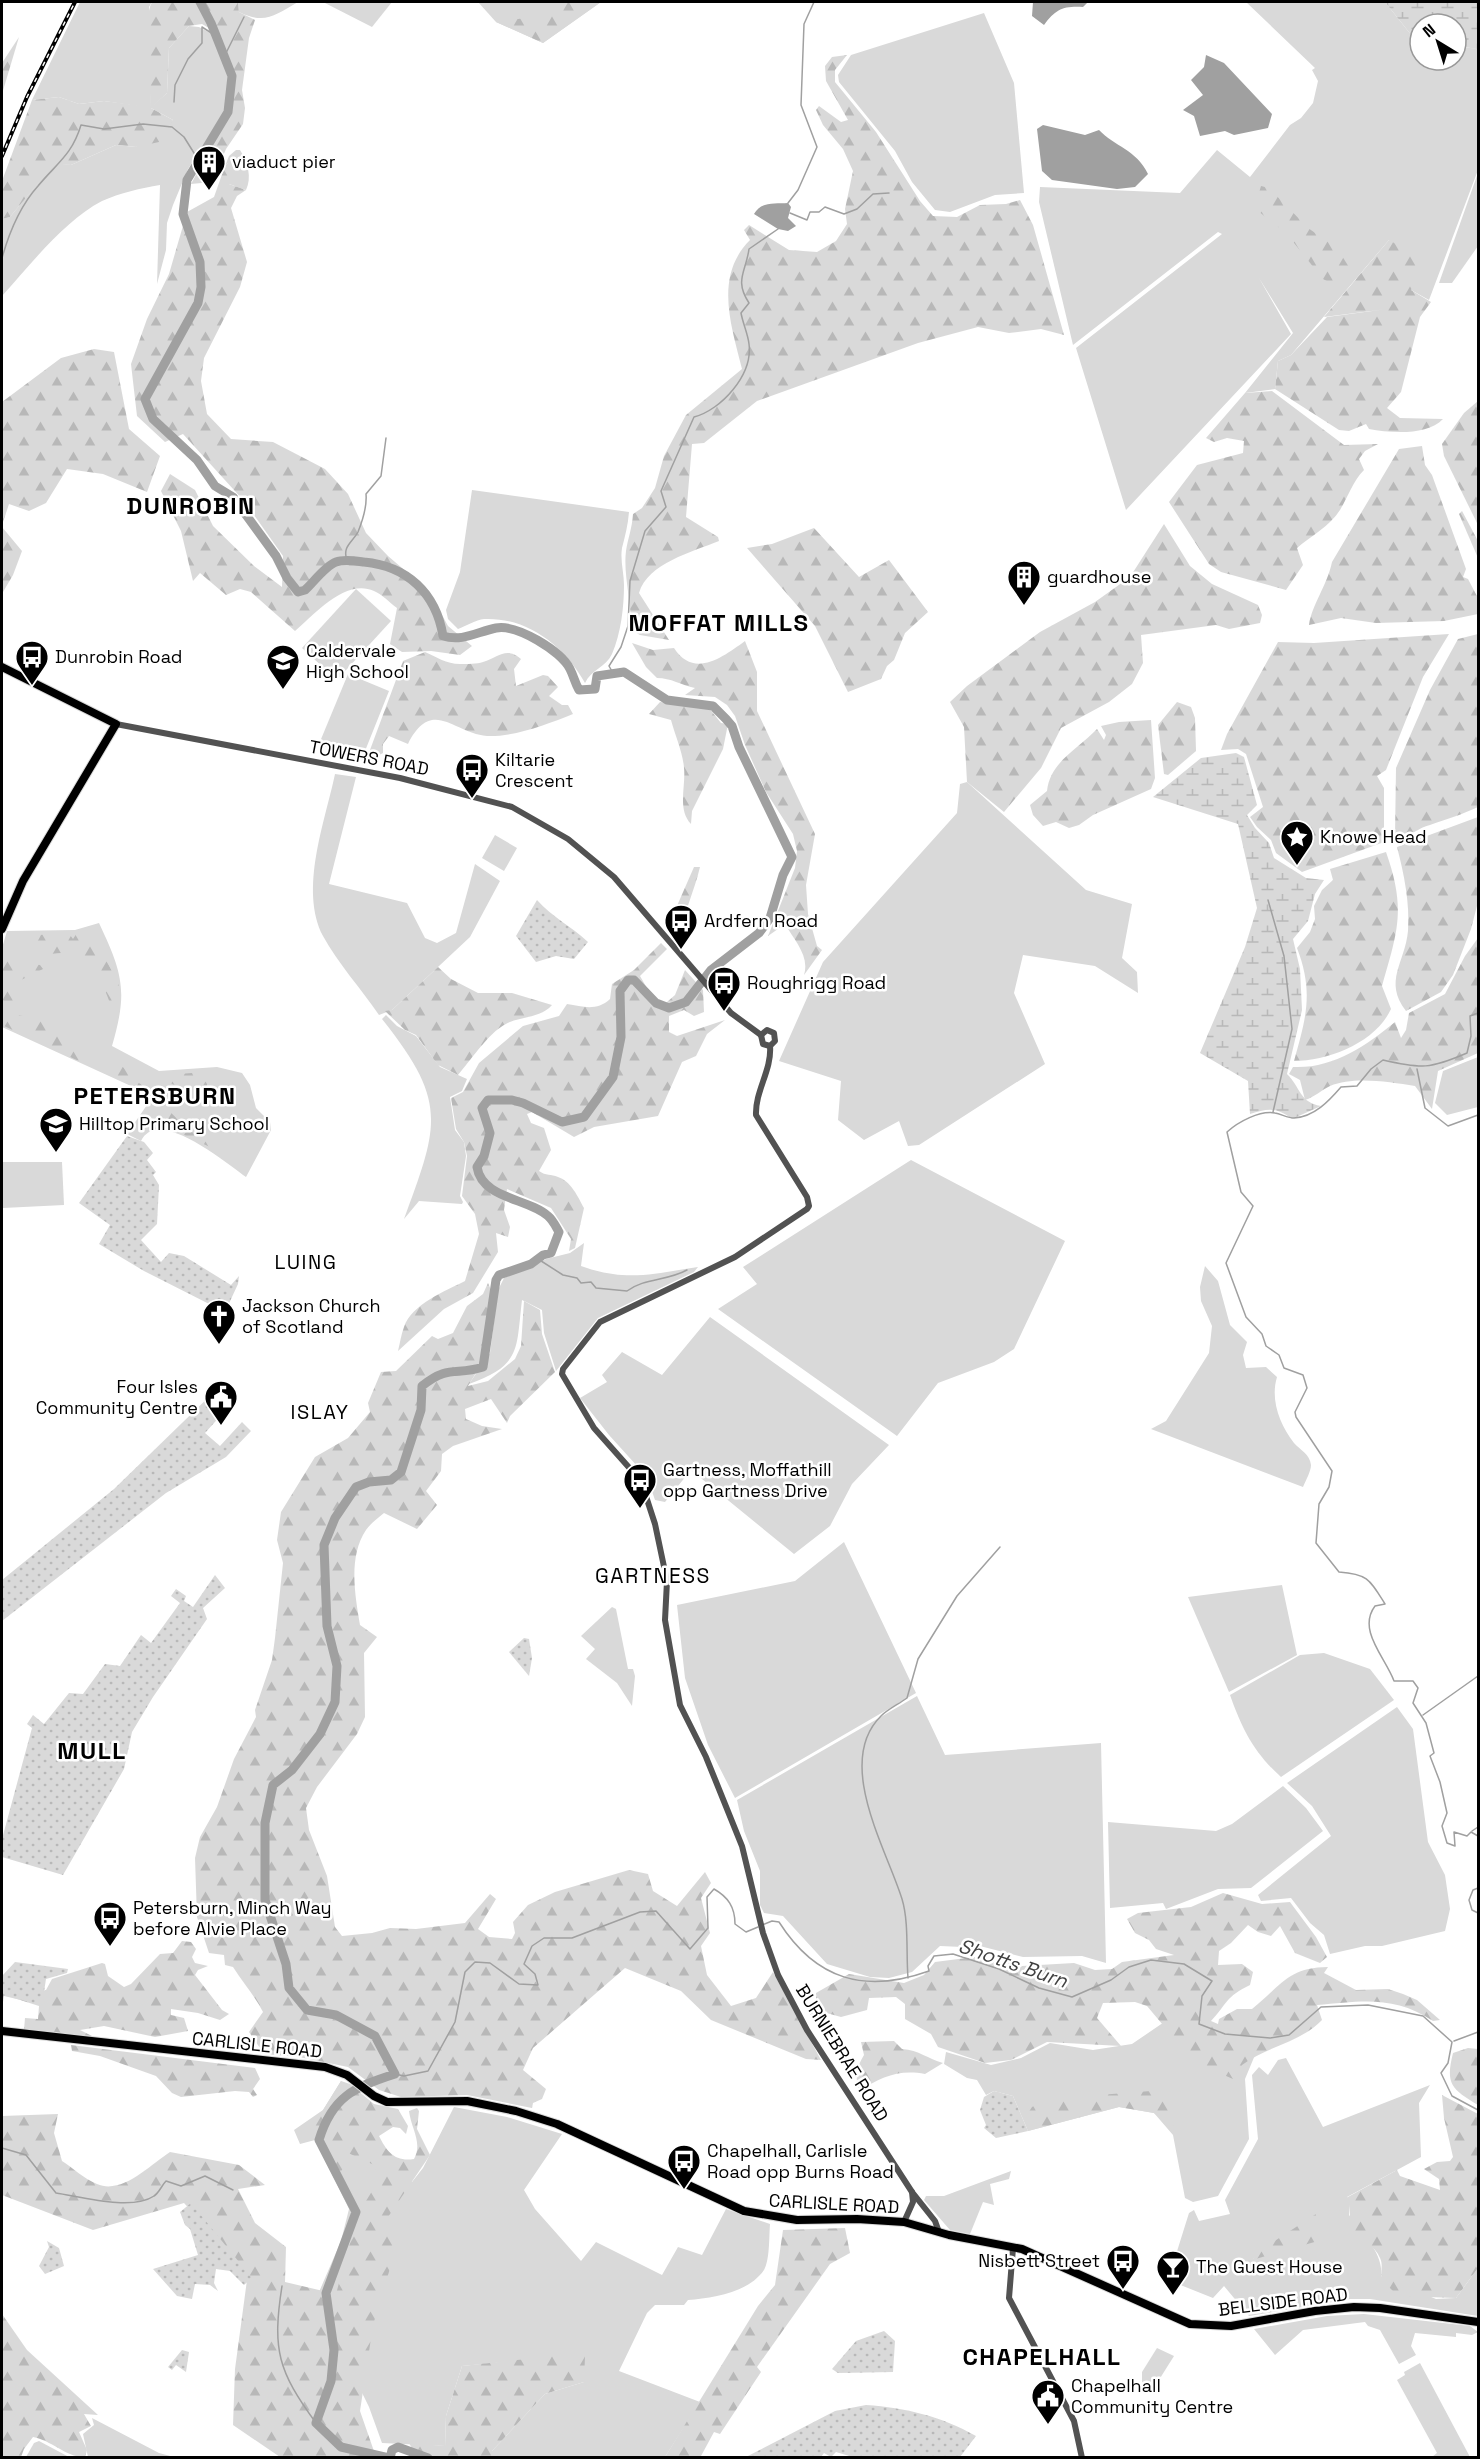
<svg xmlns="http://www.w3.org/2000/svg" width="1480" height="2459" font-family="'Space Grotesk',sans-serif">
<style>
.grass{fill:#d9d9d9;fill-rule:evenodd}
.forest{fill:url(#forest-firs)}
.wetland{fill:url(#wetland-marsh)}
.park{fill:url(#park-dots)}
.water{fill:#a0a0a0}
.lines{fill:none;stroke-linecap:round;stroke-linejoin:round}
.stream{stroke:#a0a0a0;stroke-width:1.5}
.river{stroke:#a0a0a0;stroke-width:9}
.major-casing{stroke:#dbdbdb;stroke-width:10}
.minor{stroke:#525252;stroke-width:6}
.major{stroke:#000;stroke-width:8}
.rail-casing{stroke:#000;stroke-width:4}
.rail{stroke:#fff;stroke-width:1.5;stroke-dasharray:4.5;stroke-linecap:butt}
.labels{text-anchor:middle;stroke-width:5;stroke-linejoin:round;paint-order:stroke}
.poi-label{font-size:18px;fill:#000;stroke:#fff;text-anchor:start}
.street-label{font-size:18px;fill:#000;stroke:#fff}
.neighbourhood-label{font-size:20px;letter-spacing:1.5px;fill:#000;stroke:#fff}
.water-label{font-size:20px;font-style:italic;fill:#414141;stroke:#fff}
.quarter-label{font-size:21px;letter-spacing:1.5px;fill:#000;stroke:#fff}
.district-label{font-size:24px;font-weight:bold;letter-spacing:1.5px;fill:#000;stroke:#fff}
</style>
<defs>
<pattern id="forest-firs" width="22" height="20" patternUnits="userSpaceOnUse" patternTransform="scale(1.5)"><rect width="22" height="20" fill="#d9d9d9"/><path d="M5 1l3.5 6h-7zM16 11l3.5 6h-7z" fill="#b8b8b8"/></pattern>
<pattern id="wetland-marsh" width="20" height="14" patternUnits="userSpaceOnUse" patternTransform="scale(1.5)"><rect width="20" height="14" fill="#d9d9d9"/><path d="M1 5h8M5 5V1M11 12h8M15 12V8" fill="none" stroke="#b8b8b8"/></pattern>
<pattern id="park-dots" width="8" height="8" patternUnits="userSpaceOnUse" patternTransform="scale(1.5)"><rect width="8" height="8" fill="#d9d9d9"/><path d="M2 2h.1M6 6h.1" fill="none" stroke="#b8b8b8" stroke-width="1.8" stroke-linecap="round"/></pattern>
</defs>
<rect width="100%" height="100%" fill="#fff"/>
<g class="grass">
<path d="M80,2H152L149,7L151,107L167,93L169,48L189,26L199,27L212,34L228,76L225,111L188,169L173,205L167,223L166,250L157,284L160,185C141,188 120,193 102,201C65,220 30,265 2,296V219L10,217L54,163L71,165L116,145L136,147L173,120L151,108L104,101L79,104L59,97L32,100Z"/>
<path d="M238,2H298C275,15 265,25 239,12Z"/>
<polygon points="323,2 392,2 372,27"/>
<polygon points="478,2 601,2 543,43 496,22"/>
<polygon points="1246,2 1385,2 1416,41 1420,42 1420,60 1456,60 1456,46 1478,49 1478,170 1429,300 1411,290 1389,240 1291,355 1278,361 1275,389 1245,393 1293,333 1259,278 1291,334 1126,510 1076,348 1222,234 1218,232 1073,345 1039,202 1040,187 1180,193 1217,150 1250,177 1290,125 1301,118 1313,103 1318,81 1312,70 1315,68"/>
<polygon points="984,13 1014,83 1024,193 995,195 950,212 935,210 912,182 895,151 839,82 838,75 851,55"/>
<path d="M236,150H240C248,162 252,178 246,190L229,184L228,163L225,166L229,156Z"/>
<polygon points="1478,173 1478,246 1452,283 1439,283"/>
<path d="M472,490L629,512C628,525 625,536 622,548C620,560 624,573 624,585C624,607 621,633 612,654C606,667 591,670 585,683C565,647 528,617 484,619C476,620 466,626 458,629L448,619L446,610L460,572Z"/>
<polygon points="356,589 391,621 337,680 302,648"/>
<polygon points="348,674 389,691 361,761 319,744"/>
<path d="M335,774L356,777L329,884L407,903L425,938L437,943L456,933L475,864L500,881L470,937L392,1010L379,1015C362,990 337,962 323,936C299,889 325,822 335,774Z"/>
<polygon points="967,782 1086,890 1132,904 1122,958 1137,972 1138,993 1095,966 1023,955 1014,993 1045,1064 919,1145 908,1146 899,1121 864,1140 838,1120 841,1081 779,1061 823,962 957,813 960,784"/>
<polygon points="495,835 517,848 504,871 482,858"/>
<path d="M99,923C123,974 128,991 112,1046L159,1071L217,1067L242,1073L250,1085L256,1108L270,1122L271,1130L246,1177C226,1163 158,1106 141,1141L127,1134L149,1102L144,1092L2,1027V948L7,931L75,930Z"/>
<path d="M386,1015L397,1026L416,1036L440,1067L467,1079L462,1091L450,1097L455,1130L464,1142L466,1156L460,1196L463,1202L462,1204L419,1201L404,1219C439,1124 448,1102 382,1019Z"/>
<polygon points="1478,1057 1478,1107 1447,1115 1435,1103 1443,1071"/>
<polygon points="911,1160 1065,1241 1014,1349 994,1362 938,1383 897,1436 718,1309 757,1284 743,1267"/>
<polygon points="2,1162 62,1162 64,1205 3,1208"/>
<path d="M584,1243L581,1266C625,1282 653,1274 698,1267L694,1272L598,1318L556,1371L544,1333L542,1310L522,1300C516,1349 522,1365 469,1384L490,1353L498,1290L504,1278L546,1259L570,1253Z"/>
<path d="M1205,1266L1218,1281L1230,1325L1247,1342L1243,1355L1246,1368L1266,1367L1277,1377C1270,1400 1280,1425 1294,1443C1300,1450 1310,1454 1311,1465C1311,1471 1306,1480 1303,1487L1151,1429L1166,1421L1209,1353L1212,1326L1201,1301L1200,1287Z"/>
<polygon points="710,1317 889,1445 852,1484 830,1526 794,1554 691,1470 665,1502 655,1500 647,1477 609,1435 580,1398 607,1382 602,1375 622,1352 662,1375"/>
<polygon points="844,1542 916,1693 735,1798 708,1745 685,1678 677,1605 795,1581"/>
<polygon points="1282,1585 1297,1655 1229,1692 1188,1597"/>
<polygon points="612,1607 616,1609 628,1669 633,1669 635,1676 632,1706 617,1683 586,1659 595,1649 581,1636"/>
<path d="M1324,1653L1370,1669L1394,1700L1281,1777C1254,1753 1242,1729 1230,1695L1300,1655Z"/>
<polygon points="917,1696 945,1755 1101,1743 1106,1963 1082,1956 1023,1957 972,1944 963,1947 940,1946 912,1972 889,1978 870,1977 827,1964 783,1916 764,1913 760,1905 760,1871 744,1831 737,1800"/>
<polygon points="1397,1707 1413,1729 1428,1842 1445,1875 1450,1909 1445,1931 1382,1946 1365,1946 1330,1954 1324,1935 1310,1923 1291,1898 1261,1901 1258,1895 1331,1836 1312,1806 1287,1783"/>
<polygon points="1283,1786 1306,1808 1323,1831 1251,1888 1218,1889 1166,1909 1163,1903 1110,1908 1108,1822 1216,1831 1232,1824"/>
<polygon points="1176,2014 1215,2037 1289,2040 1255,2055 1245,2079 1249,2139 1218,2196 1193,2202 1185,2198 1173,2135 1154,2113 1119,2107 1028,2131 1013,2096 994,2091 986,2095 977,2080 967,2078 944,2064 946,2052 991,2065 1021,2058 1050,2043 1093,2050 1132,2044"/>
<path d="M1286,2058L1323,2127L1430,2085L1419,2103L1421,2157L1347,2197L1350,2202L1349,2215C1362,2234 1384,2253 1381,2276L1436,2299L1456,2298L1478,2268V2316L1370,2299H1350L1249,2316L1224,2286L1213,2298L1168,2280L1189,2213L1194,2210L1199,2221L1230,2214L1225,2200L1258,2139L1252,2075L1259,2067L1268,2075L1278,2060ZM1316,2215L1273,2253L1253,2259Z"/>
<path d="M341,2081L369,2127L412,2182L423,2168L454,2107L507,2117L562,2134L524,2190L535,2209L581,2261L596,2242L662,2275L678,2247L702,2255L726,2209L770,2224C769,2236 770,2260 764,2270C748,2293 713,2298 688,2300L684,2305H655L647,2313L619,2371L700,2402L665,2457H492V2451L545,2394L584,2382L505,2362L462,2366L446,2416L445,2446L382,2443L369,2407L316,2299L341,2241L349,2209L315,2140L300,2144L294,2130L323,2110Z"/>
<polygon points="1011,2171 1009,2179 990,2184 994,2205 983,2202 970,2234 950,2230 924,2200 926,2196 944,2196"/>
<polygon points="1364,2314 1470,2326 1478,2332 1472,2335 1456,2333 1456,2337 1415,2333 1411,2346 1416,2355 1399,2364 1380,2330 1368,2326 1365,2322 1303,2330 1275,2355 1254,2329 1327,2316"/>
<polygon points="1157,2348 1174,2356 1157,2383 1142,2384 1142,2372"/>
<polygon points="1420,2363 1470,2457 1432,2457 1437,2453 1397,2380 1405,2375 1404,2372"/>
<polygon points="92,2418 159,2453 174,2457 88,2457 83,2434 94,2425"/>
<polygon points="39,2441 69,2457 26,2457 34,2443"/>
</g>
<g class="forest">
<path d="M152,2H238L239,12L255,20L249,38L242,90L245,108L243,124L226,149L212,182L191,184L230,112L233,76L219,34L202,24L189,26L169,48L167,93L151,108L173,120L159,142L136,147L116,145L71,165L54,164L10,217L2,219V181L32,100L59,97L79,104L104,101L151,107C150,85 142,19 152,2Z"/>
<path d="M553,2H601L543,43L496,22L500,19C518,20 542,19 553,2Z"/>
<polygon points="19,37 2,94 2,63"/>
<path d="M847,55L835,70V82L876,132L920,201L933,216L957,217L980,205L1006,204L1020,200L1033,225L1064,335L1041,329L1009,333L978,327L918,343L757,401L704,443L692,444L686,517L718,537L719,541C692,552 648,563 639,593L669,640L640,635L631,630C632,603 623,575 626,551C628,538 632,529 633,514L642,508L655,488L664,456L686,415L742,369C731,325 714,276 750,240L744,230L749,225L789,250L817,252L836,241L847,224L845,209L853,171L843,149L823,125L816,110L819,106L841,122L848,120L826,81L825,66L832,57Z"/>
<path d="M229,162V184L246,190L237,196L231,208L247,262L240,287L204,358L201,381L207,414L231,439L273,442L325,469L348,494L366,533L388,556L429,591L448,626L472,646L460,655L431,651L402,652L390,644L397,608C390,603 382,594 374,591C345,578 314,615 295,631L251,592L240,589L226,595L200,573L193,581L181,531L161,491L170,474L195,490L213,526L254,566L282,587L283,556L244,501L183,434L165,442L137,416L131,364L147,319L169,274L187,212L214,197L225,166Z"/>
<polygon points="1261,186 1269,188 1308,228 1337,248 1352,272 1340,288 1323,279 1286,233 1258,211 1251,201 1258,196"/>
<path d="M1389,240L1425,261L1411,290L1431,302L1420,317L1401,392L1387,408L1400,418L1443,419C1427,436 1391,433 1369,429L1366,424L1349,431L1339,430L1275,389L1278,361L1291,355L1327,317L1387,309L1324,317Z"/>
<polygon points="94,349 114,352 129,429 160,456 147,492 103,474 67,469 46,503 29,511 9,504 2,525 2,402 61,358"/>
<path d="M1272,391L1344,445L1378,444L1365,451L1359,459L1364,470C1353,481 1348,497 1340,510C1330,526 1311,536 1297,548L1303,565L1286,590L1221,572L1209,564L1169,502L1197,465L1243,453L1244,441L1227,438L1214,442L1206,438L1245,393Z"/>
<polygon points="1478,401 1478,525 1444,456 1442,444 1464,413"/>
<path d="M1422,446L1425,465L1432,475L1466,569L1463,577L1468,579L1478,598V614L1444,621L1376,623L1341,618L1309,625C1312,604 1327,586 1332,562L1399,449Z"/>
<polygon points="1462,511 1478,541 1478,558 1459,514"/>
<polygon points="1164,524 1190,566 1212,584 1258,605 1262,615 1260,623 1229,629 1216,625 1141,635 1143,663 1132,684 1109,702 1061,728 1041,768 1004,812 967,782 964,727 950,702 967,686 1040,632 1095,602 1130,577"/>
<polygon points="2,527 22,551 13,575 3,592 2,611"/>
<polygon points="814,528 859,577 889,560 928,612 905,633 894,660 887,666 881,679 848,692 815,626 747,548 772,544"/>
<polygon points="1449,634 1423,677 1386,770 1377,776 1384,788 1384,842 1302,872 1276,853 1271,840 1257,827 1250,817 1263,807 1246,754 1238,749 1221,750 1227,734 1278,642 1314,643"/>
<path d="M1478,634V807C1461,815 1447,819 1430,825C1415,829 1413,837 1395,836L1396,768L1430,690L1458,639Z"/>
<path d="M745,641L757,672V711L815,834L806,885L808,914L817,946L822,950L804,975C810,956 794,940 785,924L768,936L795,868L797,851L793,834L766,792L745,745L735,716L727,705L715,697L685,695L695,688C681,685 671,678 657,678L646,667L632,643L653,650L674,648C694,679 723,657 745,641Z"/>
<path d="M425,652C437,657 446,664 460,664C467,664 477,664 483,662C499,657 506,646 521,659L514,669L516,686L543,675L548,676L558,687L549,696L562,705H568L573,714C548,724 515,737 487,736C454,734 432,696 408,744L389,736L383,744V753L372,759L367,758L403,661Z"/>
<path d="M660,702L709,708L721,723L728,724L723,749L692,811L691,824C677,809 686,787 684,768C683,753 675,735 671,720L649,714Z"/>
<polygon points="1177,702 1191,707 1195,718 1196,751 1168,775 1164,774 1158,725"/>
<path d="M1151,720L1155,778L1151,789L1093,815L1079,825L1069,828L1056,822L1043,826L1033,815L1030,805L1047,791C1050,762 1078,749 1097,729L1104,740L1106,735L1101,726L1119,722Z"/>
<path d="M1478,817V902L1471,929L1453,975L1441,992L1406,1011C1383,981 1405,963 1408,931C1410,903 1404,874 1397,847Z"/>
<path d="M1386,852C1406,909 1398,930 1382,986L1391,1009C1376,1042 1329,1061 1294,1061C1306,1018 1314,992 1297,948L1310,932L1315,919L1314,906L1322,890L1333,880L1330,869Z"/>
<path d="M694,867H700C694,892 684,912 679,938L672,929L673,915Z"/>
<path d="M92,929L95,938L102,944L107,961L121,990L114,1002L118,1011L116,1019C103,984 91,941 43,956L34,948L41,935L50,932L60,935L67,931L73,939L77,933Z"/>
<path d="M1478,938V1053L1438,1071L1432,1109L1415,1086C1389,1082 1354,1076 1330,1086C1321,1090 1315,1097 1305,1100L1300,1080L1289,1074L1293,1067C1332,1069 1366,1046 1395,1022L1401,1038L1406,1030L1409,1013L1445,994L1465,956Z"/>
<path d="M661,943L667,949L640,976L659,1009L675,995L685,970L703,990L704,1012L694,1016L684,1010L669,1016V1032L677,1036L725,1020L707,1034L696,1056L682,1062L658,1116L594,1127L574,1137L532,1112L527,1114L531,1123L544,1128L551,1150L539,1171C546,1176 551,1174 558,1177C571,1181 578,1197 584,1208L575,1248L569,1251L571,1239L551,1208L507,1189L504,1210L510,1227L508,1237L496,1233L498,1252L473,1293L444,1309L398,1351C400,1343 401,1335 404,1327C412,1304 445,1291 465,1281L479,1234L475,1214L462,1196L467,1156L464,1142L456,1129L451,1098L463,1092L479,1063L523,1026L559,1016L567,1004C584,1007 597,1011 610,999L612,984L634,970Z"/>
<polygon points="4,954 22,962 40,965 43,969 19,981 13,992 18,998 18,1005 7,1004 2,999 2,957"/>
<path d="M438,967L451,979L478,993H512L552,1005C539,1020 517,1015 501,1027C486,1037 470,1061 458,1075L438,1065L416,1035L405,1030L385,1011L392,1010Z"/>
<polygon points="6,1013 40,1019 69,1034 103,1064 123,1067 135,1081 152,1090 163,1102 161,1109 152,1103 145,1092 2,1025 2,1014"/>
<polygon points="192,1073 196,1082 202,1082 208,1074 214,1077 208,1082 204,1094 172,1084 165,1078 178,1074"/>
<path d="M169,1111C175,1116 181,1124 188,1127C199,1133 208,1135 213,1148C191,1140 163,1118 143,1135C144,1123 158,1116 169,1111Z"/>
<path d="M488,1283L497,1304L487,1355L468,1386L488,1381L515,1359L521,1346L524,1301L540,1310L542,1334L555,1372L510,1416L507,1423L491,1399L465,1409L466,1419L482,1426L502,1429L453,1446L442,1454L441,1471L426,1491L437,1505L417,1529L384,1513C378,1518 370,1524 366,1530C348,1557 355,1595 360,1625L377,1637L364,1653L365,1717L357,1734L317,1787L306,1808L309,1830L327,1876L335,1927L342,1936L372,1933L390,1928L416,1929L465,1923L490,1894L496,1899L478,1929L489,1937L512,1939L515,1933L513,1922L528,1905L555,1892L629,1870L648,1874L653,1891L677,1906L705,1872L711,1883L701,1898L710,1933L701,1946L707,1975L731,2006L756,1998L773,1972L821,2060L806,2059L711,2020L681,1991L625,1968L533,2048L523,2070L546,2089L542,2099L533,2103L532,2108L467,2095L401,2097L379,2090L348,2067L299,2057L264,2054L249,2032L263,2012C255,1996 243,1983 233,1967L225,1965L224,1955L209,1953L197,1917L195,1858L200,1837L217,1807L234,1759L256,1717L255,1710L272,1660L275,1638L283,1563L277,1540L281,1512L315,1457L348,1438L370,1412L368,1403L381,1372L396,1371L432,1336L438,1339L453,1333L467,1306L483,1294Z"/>
<path d="M1223,1893L1262,1904L1290,1902L1316,1937L1327,1957L1320,1963L1295,1953L1280,1926L1271,1936L1258,1932L1248,1925L1231,1943L1219,1951L1218,1965L1242,1964L1253,1972L1250,1985C1225,1997 1228,2003 1211,2021L1218,2024L1219,2019L1237,2009H1252C1280,1987 1288,1967 1328,1967L1324,1973L1356,1990L1388,1989L1403,1994L1417,2000L1440,2020L1433,2021C1394,1995 1362,2001 1317,2005L1322,2020C1300,2043 1267,2046 1242,2065V2076L1233,2079L1194,2062L1147,2006L1135,2002L1103,2003L1097,2018L1121,2046L1047,2042L1011,2060L985,2063L938,2047L931,2034L905,2019V2004L896,1997L869,1998L867,2010L841,2017L823,2012L817,2021L810,2015L816,2000V1993L849,1974L904,1983L924,1975L935,1962L974,1957L1004,1960L1022,1966L1074,1963L1095,1970L1112,1969L1122,1962L1174,1955L1156,1949L1149,1940L1135,1933L1127,1919L1138,1913L1191,1907Z"/>
<polygon points="182,1941 191,1942 196,1949 192,1957 195,1963 208,1966 198,1970 195,1975 222,2010 229,2014 220,2020 198,2013 171,2009 171,2015 184,2018 188,2031 155,2037 104,2026 80,2030 96,2038 24,2030 25,2018 38,2019 39,2006 14,1998 2,1982 41,1992 46,1990 52,1979 102,1963 105,1964 108,1976 124,1987 131,1984 160,1954 173,1953"/>
<path d="M894,2041L902,2049C919,2050 928,2059 943,2063L925,2074C899,2069 881,2077 859,2091C855,2076 856,2068 864,2055L861,2042Z"/>
<polygon points="71,2045 255,2068 260,2079 253,2089 257,2095 253,2097 249,2092 235,2091 181,2097 172,2093 156,2076 100,2056 72,2051"/>
<path d="M1468,2048L1478,2049V2105C1452,2089 1445,2085 1453,2053Z"/>
<path d="M341,2081L350,2084L374,2104L398,2109L408,2126L406,2134L400,2128L393,2127L379,2136C387,2152 395,2162 414,2159C423,2143 411,2128 409,2111L417,2108L419,2111L417,2129L430,2155L388,2217L394,2255L373,2325L360,2411L376,2457H280L233,2425L235,2369L247,2280L212,2233L184,2203L93,2230L2,2195V2116L58,2114L54,2133L62,2161C73,2168 84,2179 97,2184C122,2195 150,2165 170,2152L239,2165L265,2185L238,2189L255,2223L286,2247L285,2282L336,2294L358,2214L374,2188L377,2172L374,2165L344,2151L341,2160L344,2166L339,2176L324,2138L310,2131Z"/>
<polygon points="1164,2090 1169,2094 1174,2128 1154,2113 1119,2107 1028,2131 1025,2118 1032,2107 1047,2099"/>
<path d="M1442,2095L1478,2114V2268L1456,2298L1398,2296L1383,2281C1379,2273 1384,2266 1380,2258C1375,2245 1361,2241 1353,2230C1347,2220 1353,2207 1346,2198L1397,2170L1400,2176L1440,2190L1439,2179L1424,2169L1437,2162L1450,2161L1453,2157L1444,2118Z"/>
<polygon points="1316,2214 1318,2241 1252,2260 1261,2250"/>
<polygon points="845,2228 850,2253 830,2264 757,2367 761,2372 720,2434 714,2432 701,2456 703,2457 665,2457 758,2306 775,2285 783,2230"/>
<path d="M2,2314L27,2350L98,2415L84,2414L91,2426L79,2432L87,2450L85,2457C67,2458 51,2440 33,2437L24,2449L21,2457H2Z"/>
<polygon points="572,2354 585,2356 584,2382 545,2394 492,2451 492,2457 417,2457 409,2443 445,2446 446,2416 462,2366"/>
</g>
<g class="wetland">
<polygon points="1385,2 1478,2 1478,49 1456,46 1456,24 1420,24 1420,42 1416,41"/>
<path d="M1236,753L1244,757L1257,805L1247,815L1255,828L1269,843L1274,858L1306,878L1324,880L1315,894L1308,921L1293,939L1300,969L1302,1010L1287,1074C1301,1088 1299,1102 1321,1106L1292,1119C1277,1107 1268,1108 1250,1114L1248,1081L1200,1053L1245,947L1257,908L1238,824L1153,797L1201,758Z"/>
</g>
<g class="park">
<path d="M537,900C552,917 571,926 588,942L574,959L556,956L536,962L516,936Z"/>
<polygon points="127,1136 144,1142 153,1153 147,1160 156,1172 153,1175 159,1185 157,1224 141,1240 161,1262 169,1253 184,1256 231,1285 239,1276 238,1284 225,1312 144,1271 99,1244 110,1225 79,1203"/>
<polygon points="217,1389 232,1403 205,1433 220,1446 242,1422 251,1431 226,1457 166,1493 2,1621 2,1580 114,1489"/>
<polygon points="215,1575 225,1588 203,1608 207,1619 153,1697 132,1732 124,1769 63,1875 2,1857 2,1839 32,1728 27,1724 33,1715 44,1724 69,1693 83,1694 105,1664 120,1666 141,1635 151,1643 180,1603 171,1596 176,1589 186,1596 184,1601 193,1607"/>
<polygon points="524,1638 529,1639 532,1658 529,1676 509,1652"/>
<polygon points="15,1962 68,1969 67,1973 46,1979 42,2005 4,1996 2,2008 2,1976"/>
<polygon points="994,2091 1013,2096 1028,2131 996,2138 984,2128 986,2125 980,2110 984,2097"/>
<polygon points="191,2203 252,2278 244,2285 230,2271 216,2269 214,2283 218,2291 210,2285 195,2284 192,2299 177,2296 153,2269 198,2255 190,2229 185,2225 180,2212"/>
<polygon points="47,2241 59,2248 64,2266 45,2274 39,2266 49,2247"/>
<polygon points="884,2331 895,2341 893,2372 838,2373 832,2369 856,2341"/>
<polygon points="182,2350 189,2352 186,2372 176,2365 172,2370 168,2367"/>
<path d="M866,2405C906,2408 941,2416 976,2436L960,2457L856,2458L836,2452L831,2457L824,2453L821,2457H746L835,2411Z"/>
</g>
<g class="water">
<path d="M1033,2H1088L1083,7C1063,6 1056,9 1044,25L1032,16Z"/>
<polygon points="1206,55 1224,63 1272,114 1268,128 1234,135 1225,131 1200,136 1194,116 1183,110 1203,95 1191,80 1204,67"/>
<path d="M1043,125L1085,135L1099,130C1114,146 1137,150 1148,174L1135,187L1117,189L1052,180L1042,171L1037,129Z"/>
<path d="M788,203L791,207L788,218L796,226L788,231L778,229L754,214C761,201 775,204 788,203Z"/>
</g>
<g class="lines">
<g class="stream">
<polyline points="224,57 244,17"/>
<polyline points="174,102 175,85 188,59 202,43 202,27 216,36"/>
<polyline points="788,203 798,190 817,147 801,105 804,24 814,2"/>
<polyline points="790,213 807,220 810,212 819,212 825,207 844,214 857,209 873,194 889,193"/>
<path d="M2,258C9,233 20,206 38,186C57,163 72,155 81,125L104,129L143,124L172,127L184,137L199,161"/>
<path d="M347,561C342,546 352,543 358,532C362,522 367,505 366,494L381,476L386,438"/>
<path d="M613,673L609,666L621,647L628,626L630,581L645,531L666,507L661,491L694,417C721,410 753,375 749,344C748,334 743,324 741,313L749,303C734,280 746,272 749,249L778,229"/>
<polyline points="1268,900 1284,956 1292,1029 1273,1112"/>
<path d="M1478,1013L1470,1016L1471,1036L1467,1053C1430,1069 1422,1069 1383,1060L1371,1069L1357,1086L1341,1087C1329,1101 1314,1117 1294,1118C1288,1118 1281,1114 1275,1113C1260,1110 1238,1122 1227,1132L1241,1192L1253,1206L1226,1263L1246,1317L1262,1334L1266,1346L1279,1355L1284,1368L1303,1375L1307,1388L1295,1412L1296,1417L1332,1471L1329,1487L1319,1504L1316,1543L1339,1572C1368,1574 1370,1580 1385,1604L1375,1606C1357,1630 1385,1657 1394,1681H1413L1418,1688L1413,1703L1426,1723L1434,1753L1430,1756L1440,1782L1447,1813L1442,1826L1447,1843L1455,1846L1454,1832L1467,1836L1471,1832L1478,1836"/>
<polyline points="1417,1069 1425,1108 1448,1126 1478,1115"/>
<path d="M538,1259L563,1275L577,1278L581,1283L591,1282L596,1288L627,1291C644,1278 667,1281 687,1270"/>
<polyline points="1423,1715 1478,1676"/>
<polyline points="1472,1831 1478,1827"/>
<polyline points="1478,1888 1473,1890 1469,1900 1472,1910 1478,1913"/>
<path d="M762,1925L772,1921L779,1922C816,1980 865,1994 929,1971L928,1966L934,1956L953,1954L999,1969L1039,1988L1072,1997L1111,1980L1129,1967L1151,1960L1184,1964L1212,1981L1202,1996L1199,2024L1225,2034L1270,2038L1289,2035L1321,2007L1368,2005L1423,2016L1452,2042L1448,2063L1441,2073L1452,2096L1478,2110"/>
<path d="M908,1978C906,1953 909,1922 902,1899C887,1850 834,1762 881,1716C888,1709 899,1704 907,1698L918,1659L957,1596L1000,1547"/>
<polyline points="1454,2041 1478,2032"/>
<path d="M395,2074L404,2076L428,2071L455,2022L465,1972L475,1962L490,1963L519,1984L538,1985L535,1974L524,1964L532,1946L544,1938H572L640,1912L656,1911L690,1949L708,1928L707,1897L714,1889C728,1897 735,1907 735,1924L746,1932L758,1927"/>
<path d="M2,2148L26,2155L56,2193C82,2197 132,2211 154,2196C159,2193 162,2185 166,2181L181,2186L205,2176L233,2190"/>
<path d="M282,2286C272,2350 278,2371 316,2423"/>
</g>
<g class="river">
<path d="M200,2L211,23L232,76L228,112L187,180L183,214L200,262L201,287L198,303L145,399L153,419L197,460L215,486L233,497L276,556L287,578L298,592L305,590C313,583 325,566 336,562C344,559 356,561 364,562C407,566 436,593 443,636C462,642 477,632 496,628C517,624 561,651 570,669C574,677 575,683 579,690L595,689L597,676L624,672L667,700L713,706L726,719L732,726L739,747L792,857L783,875L770,918L759,933L711,970L686,1002L669,1008L656,1003L634,980H628L620,991L621,1037L613,1077L584,1117L562,1122L523,1103L512,1100H488L482,1108L490,1133L484,1156L477,1167C482,1199 528,1198 548,1216C553,1220 556,1227 559,1232L551,1253L543,1255L531,1264L499,1275L496,1280L483,1367C456,1376 449,1364 422,1386L421,1410L401,1472L391,1480L369,1482L356,1487L335,1518L324,1545L327,1626L337,1666L335,1702L320,1734L292,1770L273,1785L265,1823V1900L286,1964L289,1988L307,2010L336,2015L375,2036L395,2074C354,2087 332,2097 319,2140L356,2212L326,2293L334,2350L331,2381L316,2423L341,2447L389,2458"/>
<polyline points="390,2458 392,2450 398,2447 428,2458"/>
</g>
<defs>
<g id="major">
<polyline points="2,667 116,724 23,881 2,929"/>
<polyline points="2,2031 325,2067 347,2075 374,2096 387,2102 467,2101 516,2111 557,2124 744,2211 797,2220 857,2219 904,2222 949,2235 1022,2249 1190,2324 1231,2326 1315,2311 1354,2307 1380,2308 1478,2322"/>
</g>
</defs>
<use href="#major" class="major-casing"/>
<g class="minor">
<polyline points="116,724 400,778 512,807 568,839 614,877 731,1013 761,1035"/>
<polyline points="761,1035 767,1030 774,1033 775,1041 770,1046"/>
<polyline points="761,1035 763,1044 770,1046"/>
<path d="M770,1046C772,1070 755,1091 756,1115L807,1197L809,1206L807,1209L735,1257L600,1322L563,1369L562,1374L594,1428L641,1481L655,1524L667,1581L665,1620L680,1705L706,1757L742,1846L763,1933L778,1975L807,2030L912,2192L935,2221L939,2232"/>
<polyline points="904,2222 913,2202 912,2192"/>
<polyline points="1013,2248 1009,2298 1074,2421 1082,2458"/>
</g>
<use href="#major" class="major"/>
<defs>
<polyline id="rail" points="2,156 27,97 75,2"/>
</defs>
<use href="#rail" class="rail-casing"/>
<use href="#rail" class="rail"/>
</g>
<defs>
<symbol id="building-pin" viewBox="-11 -11 22 30"><path d="M0 17L-7.5 6A9.5 9.5 0 1 1 7.5 6Z" fill="#000" stroke="#fff"/><path d="M-4-6H4V6H1V3H-1V6H-4ZM-2.5-4.3h1.7v1.8h-1.7ZM.8-4.3h1.7v1.8H.8ZM-2.5-1h1.7V.8h-1.7ZM.8-1h1.7V.8H.8Z" fill="#fff"/></symbol>
<symbol id="bus-pin" viewBox="-11 -11 22 30"><path d="M0 17L-7.5 6A9.5 9.5 0 1 1 7.5 6Z" fill="#000" stroke="#fff"/><path d="M-5-6H5V4H4V6H2V4H-2V6H-4V4H-5ZM-3.5-4V0h7V-4ZM-3.5 1.2v1.5H-2V1.2ZM2 1.2v1.5H3.5V1.2Z" fill="#fff"/></symbol>
<symbol id="school-pin" viewBox="-11 -11 22 30"><path d="M0 17L-7.5 6A9.5 9.5 0 1 1 7.5 6Z" fill="#000" stroke="#fff"/><path d="M0-5L7-2L0 1L-7-2ZM-4 1L0 2.5L4 1V4Q0 6-4 4Z" fill="#fff"/></symbol>
<symbol id="sight-pin" viewBox="-11 -11 22 30"><path d="M0 17L-7.5 6A9.5 9.5 0 1 1 7.5 6Z" fill="#000" stroke="#fff"/><path d="M0-6L1.8-2.2L6-1.7L2.9 1.2L3.7 5.4L0 3.3L-3.7 5.4L-2.9 1.2L-6-1.7L-1.8-2.2Z" fill="#fff"/></symbol>
<symbol id="church-pin" viewBox="-11 -11 22 30"><path d="M0 17L-7.5 6A9.5 9.5 0 1 1 7.5 6Z" fill="#000" stroke="#fff"/><path d="M-1.2-6h2.4v3.5h3.3v2.4h-3.3V6h-2.4V-.1h-3.3v-2.4h3.3Z" fill="#fff"/></symbol>
<symbol id="civic-pin" viewBox="-11 -11 22 30"><path d="M0 17L-7.5 6A9.5 9.5 0 1 1 7.5 6Z" fill="#000" stroke="#fff"/><path d="M-.6-6.5H3V-4.5H.6V-3L4-1V1h2V6H-6V1h2V-1L-.6-3ZM-1.2 2.5V6h2.4V2.5Z" fill="#fff"/></symbol>
<symbol id="bar-pin" viewBox="-11 -11 22 30"><path d="M0 17L-7.5 6A9.5 9.5 0 1 1 7.5 6Z" fill="#000" stroke="#fff"/><path d="M-6-5H6L.8 .8V4.5H3.5V6h-7V4.5H-.8V.8Z" fill="#fff"/></symbol>
</defs>
<g fill-rule="evenodd">
<use href="#building-pin" x="190" y="143" width="38" height="52"/>
<use href="#building-pin" x="1005" y="558" width="38" height="52"/>
<use href="#bus-pin" x="13" y="638" width="38" height="52"/>
<use href="#school-pin" x="264" y="642" width="38" height="52"/>
<use href="#bus-pin" x="453" y="751" width="38" height="52"/>
<use href="#sight-pin" x="1278" y="818" width="38" height="52"/>
<use href="#bus-pin" x="662" y="902" width="38" height="52"/>
<use href="#bus-pin" x="705" y="964" width="38" height="52"/>
<use href="#school-pin" x="37" y="1105" width="38" height="52"/>
<use href="#church-pin" x="200" y="1297" width="38" height="52"/>
<use href="#civic-pin" x="202" y="1378" width="38" height="52"/>
<use href="#bus-pin" x="621" y="1461" width="38" height="52"/>
<use href="#bus-pin" x="91" y="1899" width="38" height="52"/>
<use href="#bus-pin" x="665" y="2142" width="38" height="52"/>
<use href="#bus-pin" x="1104" y="2242" width="38" height="52"/>
<use href="#bar-pin" x="1154" y="2248" width="38" height="52"/>
<use href="#civic-pin" x="1029" y="2377" width="38" height="52"/>
</g>
<g class="labels">
<g class="poi-label">
<text x="232" y="168">viaduct pier</text>
<text x="1047" y="583">guardhouse</text>
<text x="306" y="657">Caldervale<tspan x="306" dy="21">High School</tspan></text>
<text x="55" y="663">Dunrobin Road</text>
<text x="495" y="766">Kiltarie<tspan x="495" dy="21">Crescent</tspan></text>
<text x="1320" y="843">Knowe Head</text>
<text x="704" y="927">Ardfern Road</text>
<text x="747" y="989">Roughrigg Road</text>
<text x="79" y="1130">Hilltop Primary School</text>
<text x="242" y="1312">Jackson Church<tspan x="242" dy="21">of Scotland</tspan></text>
<text x="198" y="1393" text-anchor="end">Four Isles<tspan x="198" dy="21">Community Centre</tspan></text>
<text x="663" y="1476">Gartness, Moffathill<tspan x="663" dy="21">opp Gartness Drive</tspan></text>
<text x="133" y="1914">Petersburn, Minch Way<tspan x="133" dy="21">before Alvie Place</tspan></text>
<text x="707" y="2157">Chapelhall, Carlisle<tspan x="707" dy="21">Road opp Burns Road</tspan></text>
<text x="1100" y="2267" text-anchor="end">Nisbett Street</text>
<text x="1196" y="2273">The Guest House</text>
<text x="1071" y="2392">Chapelhall<tspan x="1071" dy="21">Community Centre</tspan></text>
</g>
<g class="street-label">
<text transform="translate(369 758) rotate(11)" y="6">TOWERS ROAD</text>
<text transform="translate(257 2045) rotate(6)" y="6">CARLISLE ROAD</text>
<text transform="translate(842 2053) rotate(58)" y="6">BURNIEBRAE ROAD</text>
<text transform="translate(834 2204) rotate(3)" y="6">CARLISLE ROAD</text>
<text transform="translate(1283 2302) rotate(-7)" y="6">BELLSIDE ROAD</text>
</g>
<g class="neighbourhood-label">
<text x="306" y="1269">LUING</text>
<text x="320" y="1419">ISLAY</text>
</g>
<g class="water-label">
<text transform="translate(1013 1963) rotate(19)" y="7">Shotts Burn</text>
</g>
<g class="quarter-label">
<text x="653" y="1583">GARTNESS</text>
</g>
<g class="district-label">
<text x="191" y="514">DUNROBIN</text>
<text x="719" y="631">MOFFAT MILLS</text>
<text x="155" y="1104">PETERSBURN</text>
<text x="92" y="1759">MULL</text>
<text x="1042" y="2365">CHAPELHALL</text>
</g>
</g>
<rect width="1480" height="2459" fill="none" stroke="#000000" stroke-width="6"/>
<g transform="translate(1438 42) rotate(322)"><circle r="28" fill="#ffffff" stroke="#999999" stroke-width="1.5"/>
<path d="M0-4.5L10 22L0 15L-10 22Z" fill="#000000"/>
<text y="-9" font-size="16" font-weight="bold" text-anchor="middle" fill="#000000">N</text>
</g>
</svg>
